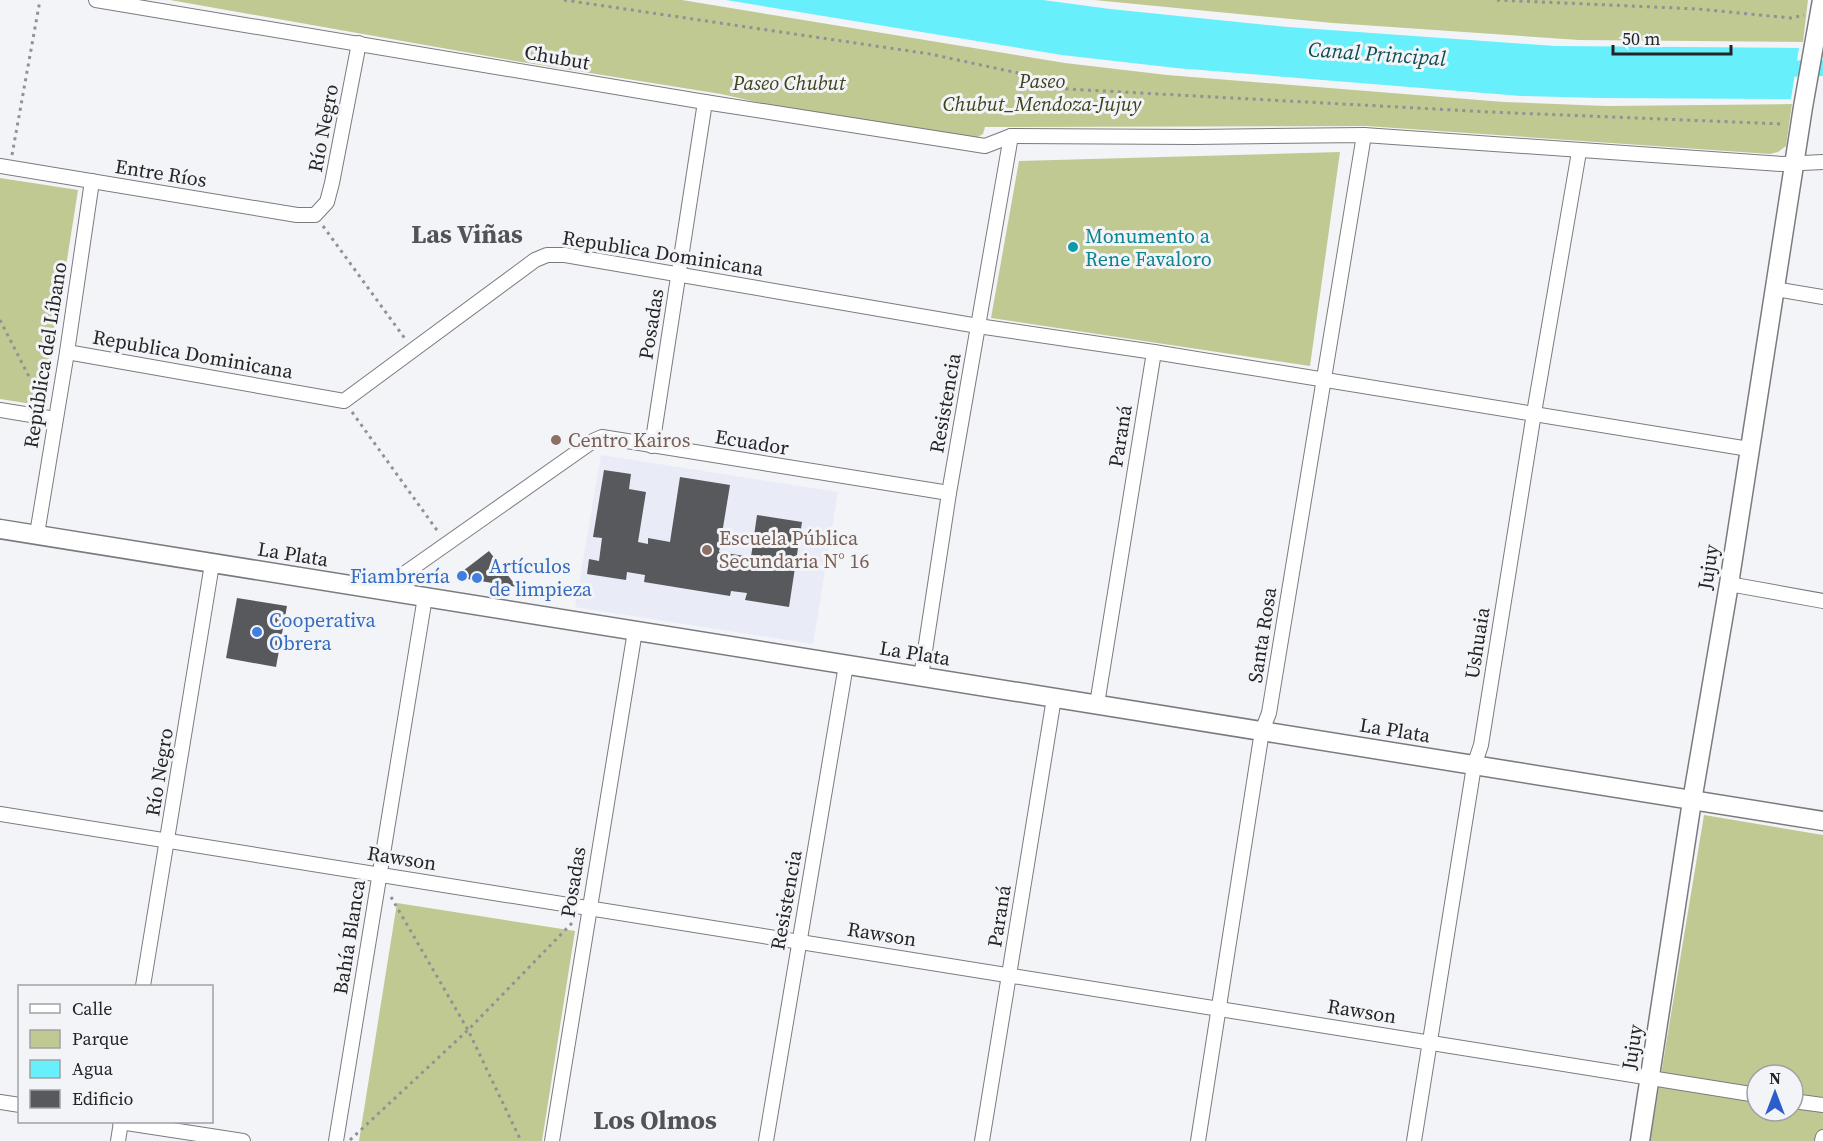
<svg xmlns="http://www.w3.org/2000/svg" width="1823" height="1141" font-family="'Source Serif 4',serif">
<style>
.built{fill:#e9ebf7}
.green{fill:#c0c992;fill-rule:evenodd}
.water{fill:#67f0fc}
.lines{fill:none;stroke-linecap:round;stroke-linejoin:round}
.canal{stroke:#67f0fc;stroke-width:16}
.building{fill:#58595c}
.street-casing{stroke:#7a7b7f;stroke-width:16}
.secondary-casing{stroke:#7a7b7f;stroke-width:21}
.path{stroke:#919294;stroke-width:3;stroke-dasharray:3 4.5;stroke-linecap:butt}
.street{stroke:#fff;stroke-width:14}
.secondary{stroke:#fff;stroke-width:18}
.culture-dot{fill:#0f9aa8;stroke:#f3f4f8;stroke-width:2}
.education-dot{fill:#8d6e63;stroke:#f3f4f8;stroke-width:2}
.shop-dot{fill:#3f7fe0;stroke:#f3f4f8;stroke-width:2}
.labels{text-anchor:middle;stroke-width:6;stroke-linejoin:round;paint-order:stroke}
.street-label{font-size:20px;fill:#252526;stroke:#f3f4f8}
.park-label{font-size:20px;font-style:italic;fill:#3c421a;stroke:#f3f4f8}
.culture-label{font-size:20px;fill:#0d838f;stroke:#f3f4f8;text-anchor:start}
.education-label{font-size:20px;fill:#785e54;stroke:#f3f4f8;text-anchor:start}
.shop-label{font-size:20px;fill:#366cbe;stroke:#f3f4f8;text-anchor:start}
.water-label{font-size:21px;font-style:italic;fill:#0e4d51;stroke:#f3f4f8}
.district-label{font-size:26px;font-weight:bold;fill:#525357;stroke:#f3f4f8}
</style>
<rect width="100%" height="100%" fill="#f3f4f8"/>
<polygon class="built" points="601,455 838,492 813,644 575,607"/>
<g class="green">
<polygon points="170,0 682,0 1065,63 1167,75 1504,102 1606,106 1792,104 1786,146 1778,152 1770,154 1366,126 985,127 983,134 976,138 849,117 787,109 721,94 521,62"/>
<polygon points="1094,0 1808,0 1803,42 1579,40 1333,23"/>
<polygon points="1340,152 1310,366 991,318 1019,161"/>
<polygon points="0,178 78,190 44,406 0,399"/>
<path d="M1704,815L1823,835V1141H1650ZM1757,1075H1793V1111H1757Z"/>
<polygon points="397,903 575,931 542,1141 359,1141"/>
</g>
<polygon class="water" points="726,0 1043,0 1110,9 1288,27 1555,46 1799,48 1791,99 1599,98 1521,96 1176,68 1062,55"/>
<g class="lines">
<polyline class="canal" points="1774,69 1823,68"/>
</g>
<g class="building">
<polygon points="604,470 631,474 629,489 646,492 638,542 648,544 648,538 670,542 680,477 730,485 719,552 751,557 757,515 802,522 789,607 745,600 747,593 731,591 730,596 644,582 645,575 627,572 626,580 587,574 589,559 599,561 602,538 593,537"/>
<polygon points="489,551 517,587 455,577"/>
<polygon points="237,598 287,606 276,667 226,658"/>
</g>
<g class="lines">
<defs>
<g id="street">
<polyline points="96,0 705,102 985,146 1011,136 1194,137 1364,135 1782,164 1823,162"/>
<polyline points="0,166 297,215 315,215 327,202 332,183 359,43"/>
<polyline points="1775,289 1823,297"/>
<polyline points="67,352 344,401 535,260 547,255 565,255 978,326 1154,352 1749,449"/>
<polyline points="0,410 55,419"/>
<polyline points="652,446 705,102"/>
<polyline points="37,534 67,352 92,181"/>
<polyline points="1729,584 1823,601"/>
<polyline points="381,590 593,441 602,437 949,493"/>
<polyline points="921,677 949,493 1011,136"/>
<polyline points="1097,704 1154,352"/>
<polyline points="0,814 1757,1095"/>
<polyline points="143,986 212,564"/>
<polyline points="1793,1101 1823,1105"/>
<polyline points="0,1102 20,1105"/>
<polyline points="120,1122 243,1141"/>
<polyline points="118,1141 121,1122"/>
<polyline points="336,1141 425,597"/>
<polyline points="552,1141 635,631"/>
<polyline points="766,1141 846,665"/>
<polyline points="982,1141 1054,698"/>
<polyline points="1198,1141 1262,731 1269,713 1364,135"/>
<polyline points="1414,1141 1474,766 1481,745 1534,413 1579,152"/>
<polyline points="1822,1141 1823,1137"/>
</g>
<g id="secondary">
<polyline points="0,529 1823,821"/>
<polyline points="1640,1141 1692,801 1729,584 1803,107 1822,0"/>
</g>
</defs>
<use href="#street" class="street-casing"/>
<use href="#secondary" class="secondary-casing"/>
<g class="path">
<polyline points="564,0 930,54 1018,73 1067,89 1490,112 1783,124"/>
<polyline points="1497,0 1698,9 1791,18 1804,15"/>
<polyline points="12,155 40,0"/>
<polyline points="323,226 406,340"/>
<polyline points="0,320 43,404"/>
<polyline points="352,412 439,533"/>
<polyline points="391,897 468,1030 521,1141"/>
<polyline points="350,1140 468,1030 573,922"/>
</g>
<use href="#street" class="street"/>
<use href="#secondary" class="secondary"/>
</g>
<circle class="culture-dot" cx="1073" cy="247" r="6"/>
<g class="education-dot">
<circle cx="556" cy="440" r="6"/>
<circle cx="707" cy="550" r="6"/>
</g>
<g class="shop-dot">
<circle cx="462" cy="576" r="6"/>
<circle cx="477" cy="578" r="6"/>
<circle cx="257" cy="632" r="6"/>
</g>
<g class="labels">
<g class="street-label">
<text transform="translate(557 57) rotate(10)" y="7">Chubut</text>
<text transform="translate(323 128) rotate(-79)" y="7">Río Negro</text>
<text transform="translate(161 173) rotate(9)" y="7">Entre Ríos</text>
<text transform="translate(663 253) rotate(9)" y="7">Republica Dominicana</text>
<text transform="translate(651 324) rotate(-81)" y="7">Posadas</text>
<text transform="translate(193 354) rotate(10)" y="7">Republica Dominicana</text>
<text transform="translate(45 355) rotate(-81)" y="7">República del Líbano</text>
<text transform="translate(945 403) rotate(-80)" y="7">Resistencia</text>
<text transform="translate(1120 436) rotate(-81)" y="7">Paraná</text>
<text transform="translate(752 442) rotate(9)" y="7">Ecuador</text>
<text transform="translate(293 554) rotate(9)" y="7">La Plata</text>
<text transform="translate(1708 567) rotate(-81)" y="7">Jujuy</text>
<text transform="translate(1262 635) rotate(-81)" y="7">Santa Rosa</text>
<text transform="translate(1477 643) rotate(-81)" y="7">Ushuaia</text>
<text transform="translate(915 653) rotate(9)" y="7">La Plata</text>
<text transform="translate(1395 730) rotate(9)" y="7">La Plata</text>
<text transform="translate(159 772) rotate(-81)" y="7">Río Negro</text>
<text transform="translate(402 858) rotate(9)" y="7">Rawson</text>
<text transform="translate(573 882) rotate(-81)" y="7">Posadas</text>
<text transform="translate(786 900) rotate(-80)" y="7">Resistencia</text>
<text transform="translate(999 916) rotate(-81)" y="7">Paraná</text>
<text transform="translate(882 934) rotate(9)" y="7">Rawson</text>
<text transform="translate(349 937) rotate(-81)" y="7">Bahía Blanca</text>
<text transform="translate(1362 1011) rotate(9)" y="7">Rawson</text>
<text transform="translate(1632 1047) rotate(-81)" y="7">Jujuy</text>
</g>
<g class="park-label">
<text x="1042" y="88">Paseo<tspan x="1042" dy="23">Chubut_Mendoza-Jujuy</tspan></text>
<text x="789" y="90">Paseo Chubut</text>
</g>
<g class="culture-label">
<text x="1085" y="243">Monumento a<tspan x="1085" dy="23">Rene Favaloro</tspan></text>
</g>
<g class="education-label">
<text x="568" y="447">Centro Kairos</text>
<text x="719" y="545">Escuela Pública<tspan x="719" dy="23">Secundaria N° 16</tspan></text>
</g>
<g class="shop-label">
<text x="489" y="573">Artículos<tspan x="489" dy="23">de limpieza</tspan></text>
<text x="450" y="583" text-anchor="end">Fiambrería</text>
<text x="269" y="627">Cooperativa<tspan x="269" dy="23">Obrera</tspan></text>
</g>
<g class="water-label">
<text transform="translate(1377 54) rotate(4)" y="7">Canal Principal</text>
</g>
<g class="district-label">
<text x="467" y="243">Las Viñas</text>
<text x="655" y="1129">Los Olmos</text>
</g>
</g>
<rect x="18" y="985" width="195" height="138" fill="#f3f4f8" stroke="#a1a1a4" stroke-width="1.5"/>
<rect x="30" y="1004" width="30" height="9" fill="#ffffff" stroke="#a1a1a4" stroke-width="1.5"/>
<text x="72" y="1015" font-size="18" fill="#252526">Calle</text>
<rect x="30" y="1030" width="30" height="18" fill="#c0c992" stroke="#a1a1a4" stroke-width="1.5"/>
<text x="72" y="1045" font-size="18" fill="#252526">Parque</text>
<rect x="30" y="1060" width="30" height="18" fill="#67f0fc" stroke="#a1a1a4" stroke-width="1.5"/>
<text x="72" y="1075" font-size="18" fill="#252526">Agua</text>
<rect x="30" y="1090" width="30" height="18" fill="#58595c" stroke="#a1a1a4" stroke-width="1.5"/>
<text x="72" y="1105" font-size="18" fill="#252526">Edificio</text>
<g transform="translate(1775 1093)"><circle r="28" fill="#f3f4f8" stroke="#a1a1a4" stroke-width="1.5"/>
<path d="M0-4.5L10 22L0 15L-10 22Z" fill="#2b5dcb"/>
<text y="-9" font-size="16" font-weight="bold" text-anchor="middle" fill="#252526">N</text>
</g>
<path d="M1613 45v9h118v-9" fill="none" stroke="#252526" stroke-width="3"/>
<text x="1622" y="45" font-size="18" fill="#252526" stroke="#f3f4f8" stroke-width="4.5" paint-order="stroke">50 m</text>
</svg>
